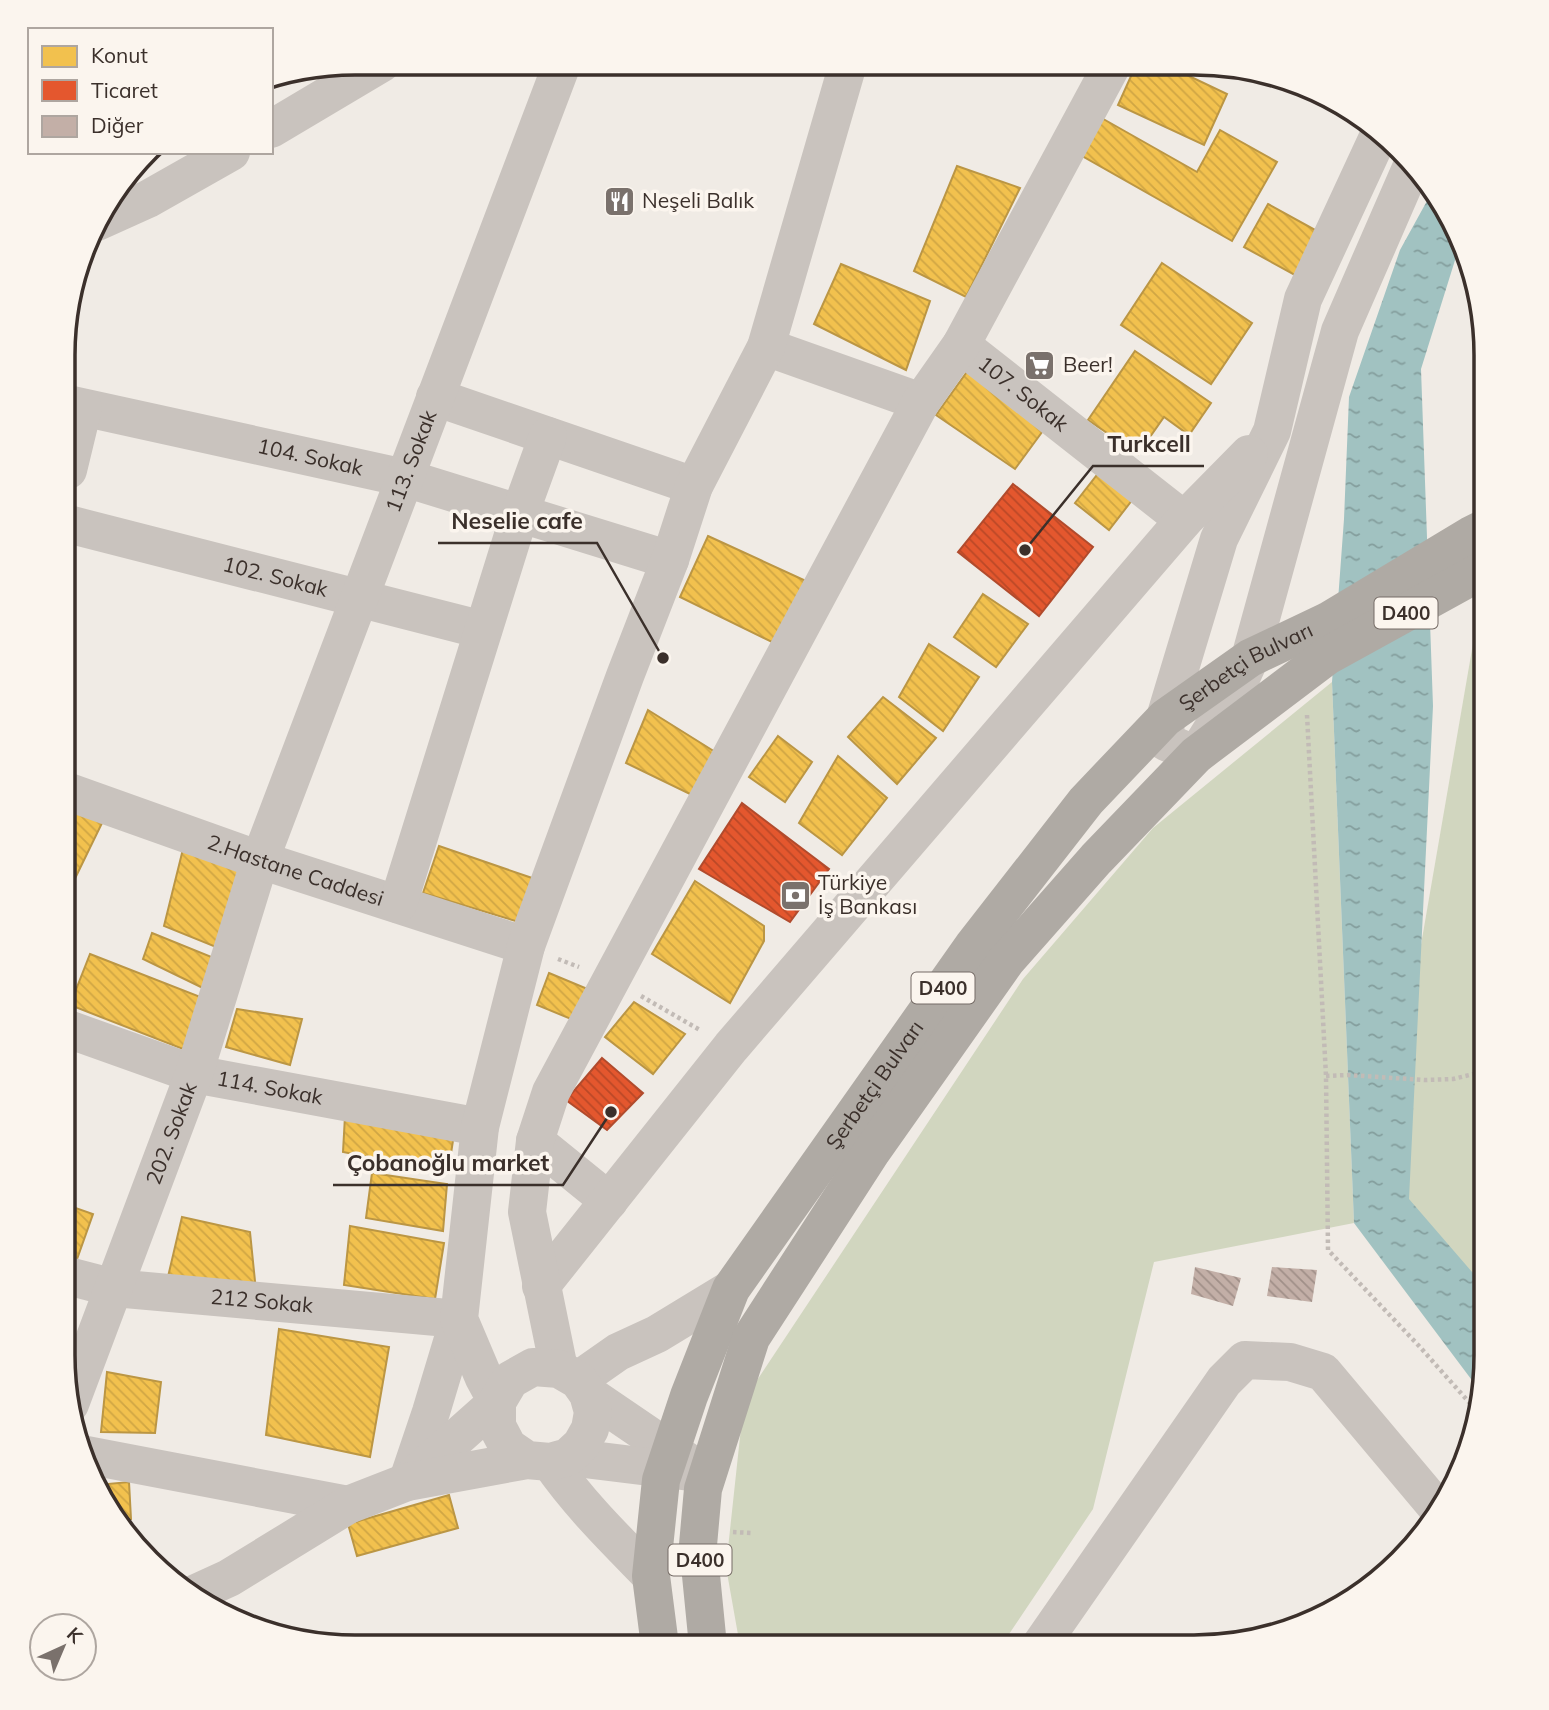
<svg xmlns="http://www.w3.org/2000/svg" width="1549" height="1710" font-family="Mulish,sans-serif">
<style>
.park{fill:#d1d6bf}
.water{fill:url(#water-ripples)}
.homes{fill:url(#homes-back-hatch);stroke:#bb9644;stroke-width:2}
.shops{fill:url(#shops-back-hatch);stroke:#b14b2d;stroke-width:2}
.building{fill:url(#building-back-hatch)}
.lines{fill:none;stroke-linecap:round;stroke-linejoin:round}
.path{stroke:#c2bbb6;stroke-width:4.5;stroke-dasharray:3.5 3.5;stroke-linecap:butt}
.minor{stroke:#c9c3be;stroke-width:38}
.highway{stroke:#afaaa4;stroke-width:38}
.labels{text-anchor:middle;stroke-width:7;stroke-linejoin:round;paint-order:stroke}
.shield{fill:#fbf5ee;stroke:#756b66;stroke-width:2}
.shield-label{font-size:19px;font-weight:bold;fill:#3b302b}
.poi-label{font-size:21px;fill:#3b302b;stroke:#fbf5ee;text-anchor:start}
.street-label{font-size:21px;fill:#3b302b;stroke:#fbf5ee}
.rim{fill:none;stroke:#3b302b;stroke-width:3.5}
.leader{fill:none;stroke:#3b302b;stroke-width:2.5}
.callout-dot{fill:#3b302b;stroke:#fbf5ee;stroke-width:2.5}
.callout-label{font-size:23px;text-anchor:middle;font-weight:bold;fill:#3b302b;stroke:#fbf5ee;stroke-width:7;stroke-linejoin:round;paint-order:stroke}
</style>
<defs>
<pattern id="water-ripples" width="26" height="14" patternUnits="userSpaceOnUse" patternTransform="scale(1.75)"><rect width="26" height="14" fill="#a1c2c1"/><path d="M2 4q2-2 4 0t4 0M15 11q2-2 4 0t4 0" fill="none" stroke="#849e9d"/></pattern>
<pattern id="homes-back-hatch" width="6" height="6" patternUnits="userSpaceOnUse" patternTransform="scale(1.75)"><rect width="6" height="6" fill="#f2c14e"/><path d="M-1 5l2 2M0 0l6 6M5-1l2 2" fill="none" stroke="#d0a644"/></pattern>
<pattern id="shops-back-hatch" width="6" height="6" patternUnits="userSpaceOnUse" patternTransform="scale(1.75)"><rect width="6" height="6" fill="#e4572e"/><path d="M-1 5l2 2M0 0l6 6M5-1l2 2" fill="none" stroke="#ba4827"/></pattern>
<pattern id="building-back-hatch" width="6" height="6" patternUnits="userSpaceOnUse" patternTransform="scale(1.75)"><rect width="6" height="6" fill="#c3afa7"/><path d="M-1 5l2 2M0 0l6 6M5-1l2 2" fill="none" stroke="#a08f88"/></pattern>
</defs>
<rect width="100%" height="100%" fill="#f0ebe5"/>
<g class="park">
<polygon points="1485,627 1485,1324 1410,1230 1398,1078 1475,632"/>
<polygon points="1332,682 1354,1223 1154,1262 1093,1509 1001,1646 740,1646 726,1567 744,1400 1023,979 1153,828"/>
</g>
<polygon class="water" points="1433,190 1437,193 1461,241 1421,369 1433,706 1409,1199 1485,1287 1485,1374 1480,1391 1354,1223 1332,682 1344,519 1349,397 1400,250"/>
<g class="homes">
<polygon points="1136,65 1166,65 1227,94 1204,145 1118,105"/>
<polygon points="1098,116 1197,172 1220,130 1277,162 1232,241 1077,153"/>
<polygon points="957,166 1020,188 966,297 914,271"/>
<polygon points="1268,204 1326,236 1302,279 1244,247"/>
<polygon points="1162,263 1252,323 1211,384 1121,325"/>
<polygon points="841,264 930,301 906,370 814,324"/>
<polygon points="1135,351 1211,403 1189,435 1164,417 1138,454 1088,420"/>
<polygon points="969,369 1045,428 1015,469 936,415"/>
<polygon points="1100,471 1133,499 1109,530 1075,503"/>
<polygon points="708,536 806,581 774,643 680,597"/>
<polygon points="983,594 1028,624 996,667 954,637"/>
<polygon points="929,644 979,677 943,731 899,697"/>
<polygon points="883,697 936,738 897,784 848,737"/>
<polygon points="648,710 720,755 694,796 626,763"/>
<polygon points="778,736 812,762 785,802 749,777"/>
<polygon points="838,756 887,798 842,855 799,823"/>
<polygon points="66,800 104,819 66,897"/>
<polygon points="439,846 532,878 519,922 423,893"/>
<polygon points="183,849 245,872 216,947 164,926"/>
<polygon points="695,881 764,926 764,941 730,1003 652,954"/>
<polygon points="152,933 214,958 203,988 143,959"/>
<polygon points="90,954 203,998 183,1049 70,1005"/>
<polygon points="549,973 590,990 576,1021 537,1005"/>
<polygon points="634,1002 685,1034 653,1074 605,1037"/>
<polygon points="237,1009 302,1019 290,1065 226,1047"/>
<polygon points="345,1116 454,1134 448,1173 343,1152"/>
<polygon points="372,1173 447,1184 443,1231 366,1218"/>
<polygon points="64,1204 93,1214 76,1262 64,1258"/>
<polygon points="182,1217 250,1232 256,1291 167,1281"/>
<polygon points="350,1226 444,1243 435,1299 344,1285"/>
<polygon points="279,1329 389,1347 370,1457 266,1435"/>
<polygon points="107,1372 161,1382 155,1433 101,1432"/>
<polygon points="129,1482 131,1519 115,1520 112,1517 96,1485"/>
<polygon points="449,1495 458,1528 357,1556 348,1524"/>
</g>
<g class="shops">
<polygon points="1013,484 1093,547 1039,616 958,552"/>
<polygon points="742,803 829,869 790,922 699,869"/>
<polygon points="602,1058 643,1093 607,1130 566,1100"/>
</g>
<g class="building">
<polygon points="1195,1267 1241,1278 1233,1306 1191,1294"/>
<polygon points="1272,1267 1317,1270 1312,1302 1267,1296"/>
</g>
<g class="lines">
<g class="path">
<polyline points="1307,715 1326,1076 1328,1250 1420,1347 1475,1409"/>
<polyline points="558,959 579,967"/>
<polyline points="641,996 700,1030"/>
<polyline points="1326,1076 1348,1075 1424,1080 1453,1079 1482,1072 1485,1069"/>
<polyline points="733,1532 751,1533"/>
</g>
<g class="minor">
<polyline points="271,129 382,63"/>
<polyline points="1379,135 1303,299 1272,431 1219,539 1165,718 1166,742 1196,755 1233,696 1250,658 1340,331 1411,168"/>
<polyline points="97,222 148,199 231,152"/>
<path id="s1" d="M961,345L1184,520"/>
<polyline points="766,347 921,402"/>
<polyline points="435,397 694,486"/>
<path id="s2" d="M68,404L405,478L670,560"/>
<polyline points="68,470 83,408"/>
<path id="s3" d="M68,524L483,630"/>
<path id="s4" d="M66,791L260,860L526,946"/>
<polyline points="398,904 520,513 548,436"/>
<path id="s5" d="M65,1028L194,1074L480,1127"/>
<polyline points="535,1141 609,1201"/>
<path id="s6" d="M64,1275L114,1288L459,1319L431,1412L408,1480"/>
<polyline points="541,1286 731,1047 1184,520 1249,454"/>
<polyline points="559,1369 527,1212 535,1141 551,1092 921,402 961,345 1112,65"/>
<polyline points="578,1380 618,1352 657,1334 731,1289"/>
<polyline points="588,1394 707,1475"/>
<path id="s7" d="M70,1404L194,1074L260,860L562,64"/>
<polyline points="81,1454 348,1505"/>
<polyline points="568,1457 698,1473"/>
<path d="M550,1462C580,1505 615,1539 651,1576"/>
<polyline points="407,1482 497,1402 484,1378 459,1319 480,1127 526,946 625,676 670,560 694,486 766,347 848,64"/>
<polyline points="194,1594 229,1578 348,1505 407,1482 527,1460 550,1462 568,1457 581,1445 590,1429 593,1412 588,1394 578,1380 559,1369 533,1367 510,1380 497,1402 497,1426 508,1447 527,1460"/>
<polyline points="1040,1646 1224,1381 1245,1360 1290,1362 1323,1372 1439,1510"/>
</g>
<g class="highway">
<path id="s8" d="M660,1646L651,1576L661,1480L689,1396L731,1289L973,946L1086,801L1165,718L1250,658L1328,621L1471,535L1485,528"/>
<polyline points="708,1646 698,1545 703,1489 751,1338 872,1151 1006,961 1096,859 1196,755 1327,656 1485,569"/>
</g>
</g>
<defs>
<symbol id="restaurant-square" viewBox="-11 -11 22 22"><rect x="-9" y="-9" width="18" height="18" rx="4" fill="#7a716c" stroke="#fbf5ee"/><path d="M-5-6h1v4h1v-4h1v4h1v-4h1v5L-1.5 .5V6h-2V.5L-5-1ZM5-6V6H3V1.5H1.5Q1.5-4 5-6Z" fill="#fff"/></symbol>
<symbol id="supermarket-square" viewBox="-11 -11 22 22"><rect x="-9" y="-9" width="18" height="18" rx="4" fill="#7a716c" stroke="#fbf5ee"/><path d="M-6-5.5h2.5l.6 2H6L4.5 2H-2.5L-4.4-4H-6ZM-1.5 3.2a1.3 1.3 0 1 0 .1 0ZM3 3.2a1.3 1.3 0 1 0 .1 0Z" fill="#fff"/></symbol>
<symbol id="bank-square" viewBox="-11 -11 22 22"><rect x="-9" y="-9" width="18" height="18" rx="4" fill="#7a716c" stroke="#fbf5ee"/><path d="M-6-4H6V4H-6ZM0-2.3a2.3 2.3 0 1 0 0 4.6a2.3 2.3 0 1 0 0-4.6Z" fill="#fff"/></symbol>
</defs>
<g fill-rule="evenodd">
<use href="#restaurant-square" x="602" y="184" width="35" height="35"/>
<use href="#supermarket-square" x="1022" y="348" width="35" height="35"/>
<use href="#bank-square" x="778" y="878" width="35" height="35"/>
</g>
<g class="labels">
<g class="shield">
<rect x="1374.5" y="597.5" width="63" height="31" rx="5"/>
<rect x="911.5" y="972.5" width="63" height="31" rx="5"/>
<rect x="668.5" y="1544.5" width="63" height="31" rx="5"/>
</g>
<g class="shield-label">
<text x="1406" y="620">D400</text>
<text x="943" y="995">D400</text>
<text x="700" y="1567">D400</text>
</g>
<g class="poi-label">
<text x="642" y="208">Neşeli Balık</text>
<text x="1063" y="372">Beer!</text>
<text x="818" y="890">Türkiye<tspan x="818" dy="24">İş Bankası</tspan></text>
</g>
<g class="street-label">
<text dy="7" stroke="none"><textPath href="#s1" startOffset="79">107. Sokak</textPath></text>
<text dy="7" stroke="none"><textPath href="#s2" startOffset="248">104. Sokak</textPath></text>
<text dy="7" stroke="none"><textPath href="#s7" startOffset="1003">113. Sokak</textPath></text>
<text dy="7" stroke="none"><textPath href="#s3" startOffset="214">102. Sokak</textPath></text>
<text dy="7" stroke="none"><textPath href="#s8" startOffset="1185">Şerbetçi Bulvarı</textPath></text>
<text dy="7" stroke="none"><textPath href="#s4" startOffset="243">2.Hastane Caddesi</textPath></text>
<text dy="7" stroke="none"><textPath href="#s8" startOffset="620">Şerbetçi Bulvarı</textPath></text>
<text dy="7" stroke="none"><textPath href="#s5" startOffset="214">114. Sokak</textPath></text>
<text dy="7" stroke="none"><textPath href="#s7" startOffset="289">202. Sokak</textPath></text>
<text dy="7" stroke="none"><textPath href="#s6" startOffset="200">212 Sokak</textPath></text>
</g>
</g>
<path d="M0 0H1549V1710H0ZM355 75H1194A280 280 0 0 1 1474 355V1355A280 280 0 0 1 1194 1635H355A280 280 0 0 1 75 1355V355A280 280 0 0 1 355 75Z" fill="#fbf5ee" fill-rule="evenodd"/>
<path class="rim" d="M355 75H1194A280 280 0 0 1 1474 355V1355A280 280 0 0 1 1194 1635H355A280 280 0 0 1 75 1355V355A280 280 0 0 1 355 75Z"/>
<path class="leader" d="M1025 550L1093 466H1204M663 658L597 543H438M611 1112L563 1185H333"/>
<g class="callout-dot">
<circle cx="1025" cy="550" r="7"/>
<circle cx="663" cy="658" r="7"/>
<circle cx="611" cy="1112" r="7"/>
</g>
<g class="callout-label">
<text x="1149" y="452">Turkcell</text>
<text x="517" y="529">Neselie cafe</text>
<text x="448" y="1171">Çobanoğlu market</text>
</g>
<rect x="28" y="28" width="245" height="126" fill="#fbf5ee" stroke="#aea6a0" stroke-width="2"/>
<rect x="42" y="46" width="35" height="21" fill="#f2c14e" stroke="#aea6a0" stroke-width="2"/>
<text x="91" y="63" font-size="21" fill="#3b302b">Konut</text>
<rect x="42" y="80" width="35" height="21" fill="#e4572e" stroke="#aea6a0" stroke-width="2"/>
<text x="91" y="98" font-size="21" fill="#3b302b">Ticaret</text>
<rect x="42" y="116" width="35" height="21" fill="#c3afa7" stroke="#aea6a0" stroke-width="2"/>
<text x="91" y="133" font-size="21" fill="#3b302b">Diğer</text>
<g transform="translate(63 1647) rotate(44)"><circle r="33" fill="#fbf5ee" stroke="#aea6a0" stroke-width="2"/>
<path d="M0-5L12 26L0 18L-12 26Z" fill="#7a716c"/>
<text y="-10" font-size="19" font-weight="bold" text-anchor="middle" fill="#3b302b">K</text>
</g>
</svg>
